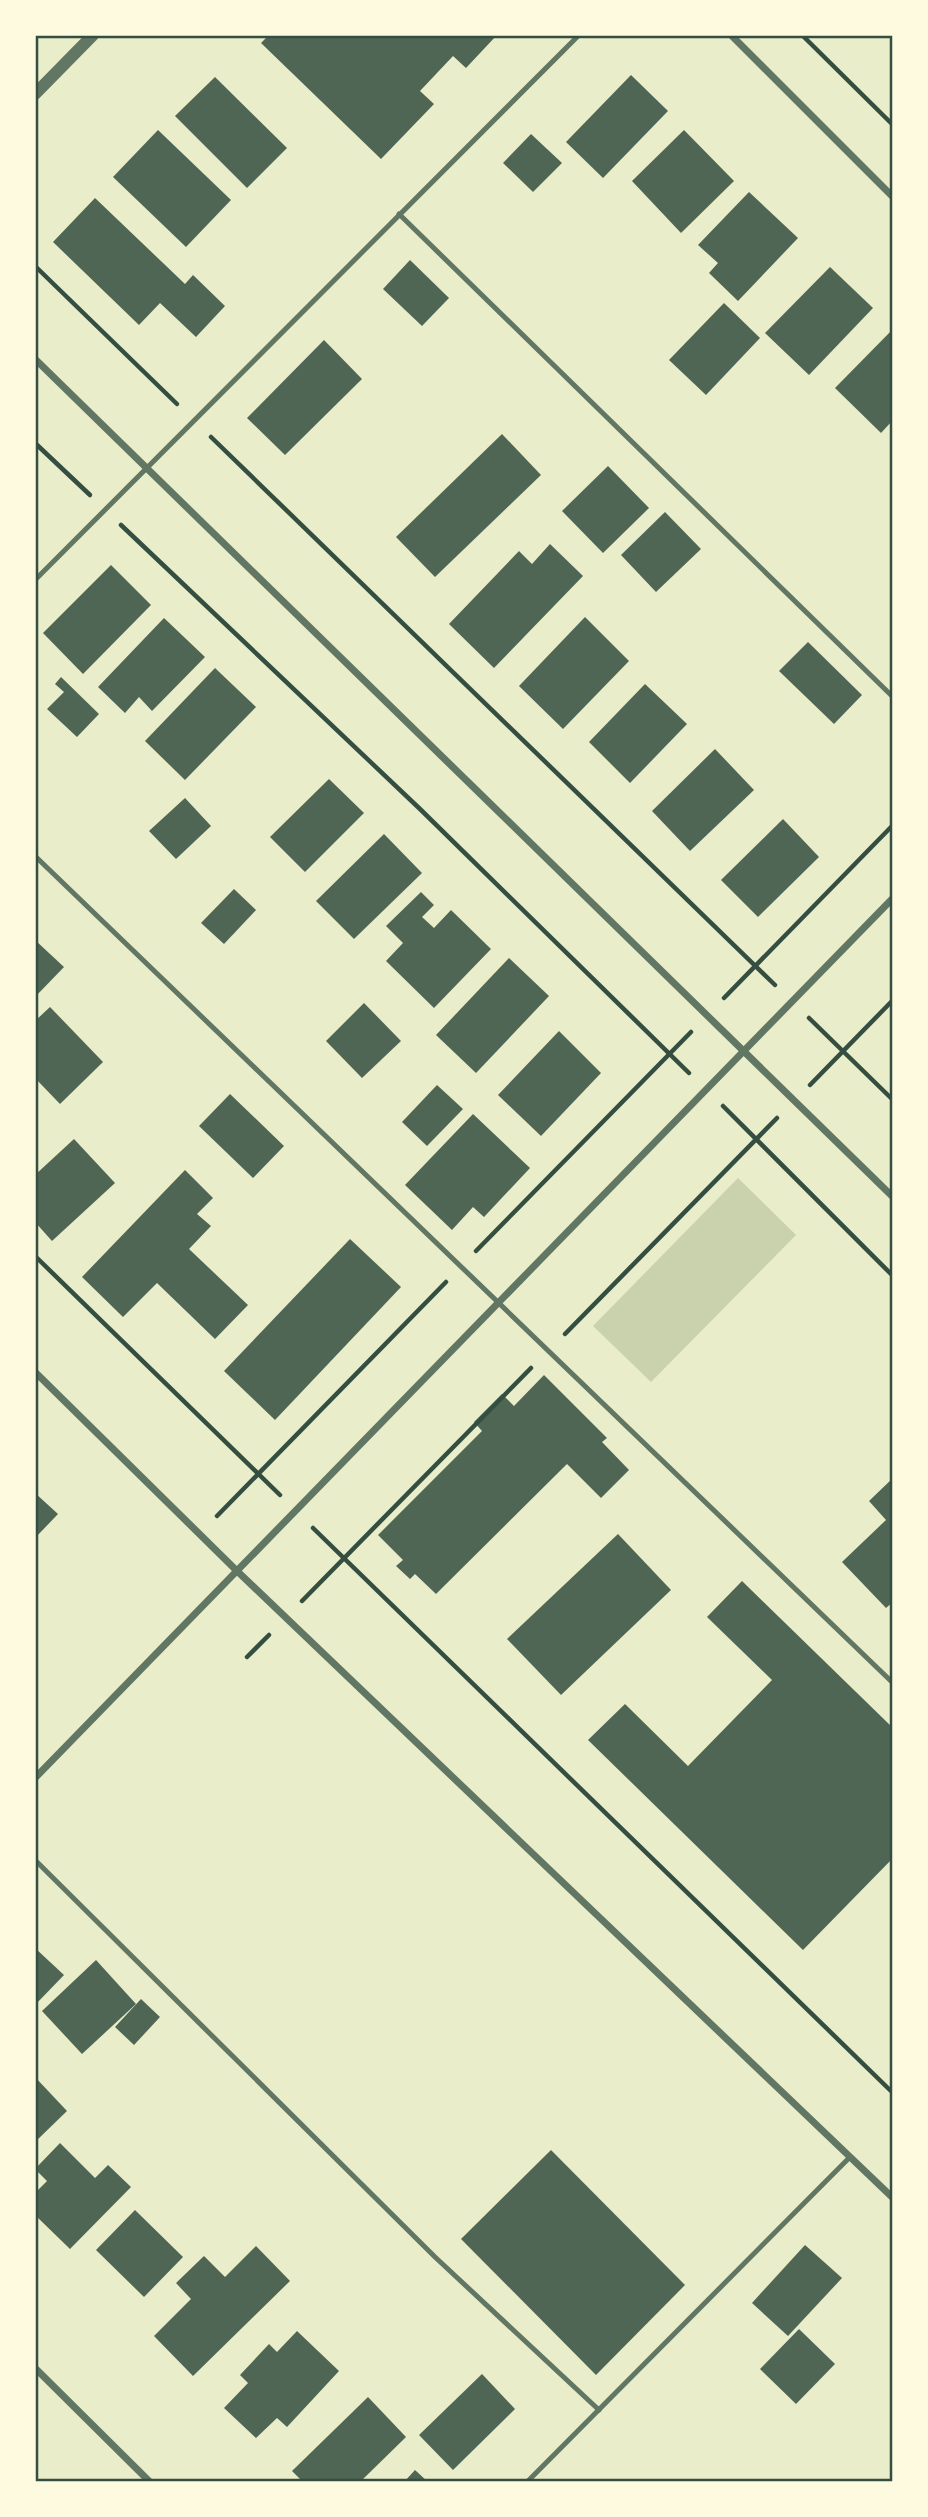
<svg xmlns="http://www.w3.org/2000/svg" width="928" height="2517" font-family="Mulish,sans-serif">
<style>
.green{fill:#cad2ad}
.building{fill:#4f6655}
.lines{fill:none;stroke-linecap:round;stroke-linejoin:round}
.path{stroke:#344e41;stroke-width:4.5}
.service{stroke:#617663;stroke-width:5}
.minor{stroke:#617663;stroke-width:7}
.tertiary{stroke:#617663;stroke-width:12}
.neatline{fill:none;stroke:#344e41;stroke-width:2.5}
</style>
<rect width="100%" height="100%" fill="#e9edc9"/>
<polygon class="green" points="738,1178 796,1235 651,1382 593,1326"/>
<g class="building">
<polygon points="269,35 497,35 466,68 453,56 420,91 434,104 381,159 261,43"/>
<polygon points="631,75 668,111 603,178 566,142"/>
<polygon points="215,77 287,148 247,188 175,116"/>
<polygon points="158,130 231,200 186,247 113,177"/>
<polygon points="684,130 734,181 681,233 632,181"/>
<polygon points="531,134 562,163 533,192 503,163"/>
<polygon points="749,192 798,238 738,301 709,273 718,263 698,245"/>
<polygon points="95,198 185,284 193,275 225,306 196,337 160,303 139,325 53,242"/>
<polygon points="410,260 449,298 422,326 383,289"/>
<polygon points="830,267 873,308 809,375 765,333"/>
<polygon points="724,303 760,338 706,395 669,360"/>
<polygon points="893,329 893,420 881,433 835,388"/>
<polygon points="324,340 362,379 285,455 247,418"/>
<polygon points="502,434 541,475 435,577 396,537"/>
<polygon points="608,466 649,508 603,553 562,511"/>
<polygon points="665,512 701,549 656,592 621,555"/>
<polygon points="550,544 583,576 494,668 449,624 519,551 532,564"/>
<polygon points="111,565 151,605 83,674 43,633"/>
<polygon points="585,617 629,661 563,729 519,686"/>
<polygon points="164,618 205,657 152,711 139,697 125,713 98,687"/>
<polygon points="808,642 862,695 834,724 779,671"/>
<polygon points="215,668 256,707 185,780 145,741"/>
<polygon points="61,677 99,714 77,737 47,709 64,692 55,684"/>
<polygon points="645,684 687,724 630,783 589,742"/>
<polygon points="715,749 754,790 690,851 652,811"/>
<polygon points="329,779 364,813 305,872 270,837"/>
<polygon points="185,798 211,826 176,859 149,831"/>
<polygon points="783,819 819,857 758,917 721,880"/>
<polygon points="384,834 422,873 354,939 316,901"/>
<polygon points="234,889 256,910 224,944 201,923"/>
<polygon points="421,892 434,905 422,917 434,928 451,910 491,949 434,1008 386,961 403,943 386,926"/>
<polygon points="35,940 64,967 35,997"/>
<polygon points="509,958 549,996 476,1073 436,1035"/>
<polygon points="364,1003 401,1041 362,1078 326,1041"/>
<polygon points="50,1007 103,1062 60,1104 35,1078 35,1021"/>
<polygon points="559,1031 601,1073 541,1136 498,1095"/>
<polygon points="437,1085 463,1109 427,1146 402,1122"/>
<polygon points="230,1094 284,1146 253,1178 199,1126"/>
<polygon points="473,1114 530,1168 484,1217 473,1207 452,1230 405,1185"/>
<polygon points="74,1139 115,1183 52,1241 35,1222 35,1175"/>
<polygon points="185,1170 213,1198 197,1214 211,1226 189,1249 248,1305 215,1339 157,1283 123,1317 82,1277"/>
<polygon points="350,1239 401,1287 275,1420 224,1371"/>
<polygon points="544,1375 607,1438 602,1442 629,1470 601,1498 567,1464 436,1594 415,1574 410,1579 396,1566 403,1560 378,1535 482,1431 474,1422 502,1394 514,1406"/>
<polygon points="893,1478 893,1602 886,1608 842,1562 886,1520 869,1501"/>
<polygon points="35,1493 58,1514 35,1538"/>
<polygon points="618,1534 671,1590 561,1695 507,1639"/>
<polygon points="742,1581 893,1728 893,1858 803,1950 588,1740 625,1704 688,1766 772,1680 707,1617"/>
<polygon points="35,1948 64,1975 35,2005"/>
<polygon points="96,1960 136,2004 82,2054 42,2011"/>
<polygon points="141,1999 160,2017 134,2045 115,2027"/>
<polygon points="35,2077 67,2111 35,2142"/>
<polygon points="60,2143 95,2178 108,2165 131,2187 70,2249 35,2215 35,2193 47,2181 35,2169"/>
<polygon points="551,2150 685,2285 596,2375 461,2239"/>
<polygon points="135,2210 183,2257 144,2297 96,2250"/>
<polygon points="805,2245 842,2278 788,2336 752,2303"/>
<polygon points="256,2246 290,2281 193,2376 154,2336 191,2299 176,2283 204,2256 225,2277"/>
<polygon points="799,2329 835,2364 796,2404 760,2369"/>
<polygon points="297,2331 339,2371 287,2427 277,2418 256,2438 224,2408 248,2383 240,2375 269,2344 277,2352"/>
<polygon points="482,2374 515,2409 453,2470 419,2435"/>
<polygon points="368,2397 406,2437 360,2482 303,2482 292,2471"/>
<polygon points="415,2470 428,2482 404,2482"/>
</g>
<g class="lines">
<g class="path">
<polyline points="802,35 893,125"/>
<polyline points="35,266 177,404"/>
<polyline points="211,437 775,985"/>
<polyline points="35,443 90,495"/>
<polyline points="121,525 420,809 689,1073"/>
<polyline points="724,998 893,825"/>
<polyline points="809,1018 893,1100"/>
<polyline points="810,1085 893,1000"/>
<polyline points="723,1106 893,1276"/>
<polyline points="476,1251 691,1032"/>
<polyline points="35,1256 280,1495"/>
<polyline points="565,1334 777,1118"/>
<polyline points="217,1516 446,1282"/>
<polyline points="313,1528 893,2093"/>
<polyline points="302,1601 531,1368"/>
<polyline points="247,1657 269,1635"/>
</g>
<g class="service">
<polyline points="399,214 893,697"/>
<polyline points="35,580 579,35"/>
<polyline points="35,856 893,1683"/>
<polyline points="35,1860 435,2257 599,2410"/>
<polyline points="527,2482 850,2157"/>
</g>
<g class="minor">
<polyline points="731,35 893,197"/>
<polyline points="35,359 893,1197"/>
<polyline points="35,1372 236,1570 893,2198"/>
<polyline points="35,1778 893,898"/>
<polyline points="35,2368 150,2482"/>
</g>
<polyline class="tertiary" points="35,94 93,35"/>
</g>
<rect width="928" height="2517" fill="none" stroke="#fefae0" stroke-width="74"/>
<rect x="37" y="37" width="854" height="2443" class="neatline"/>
</svg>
